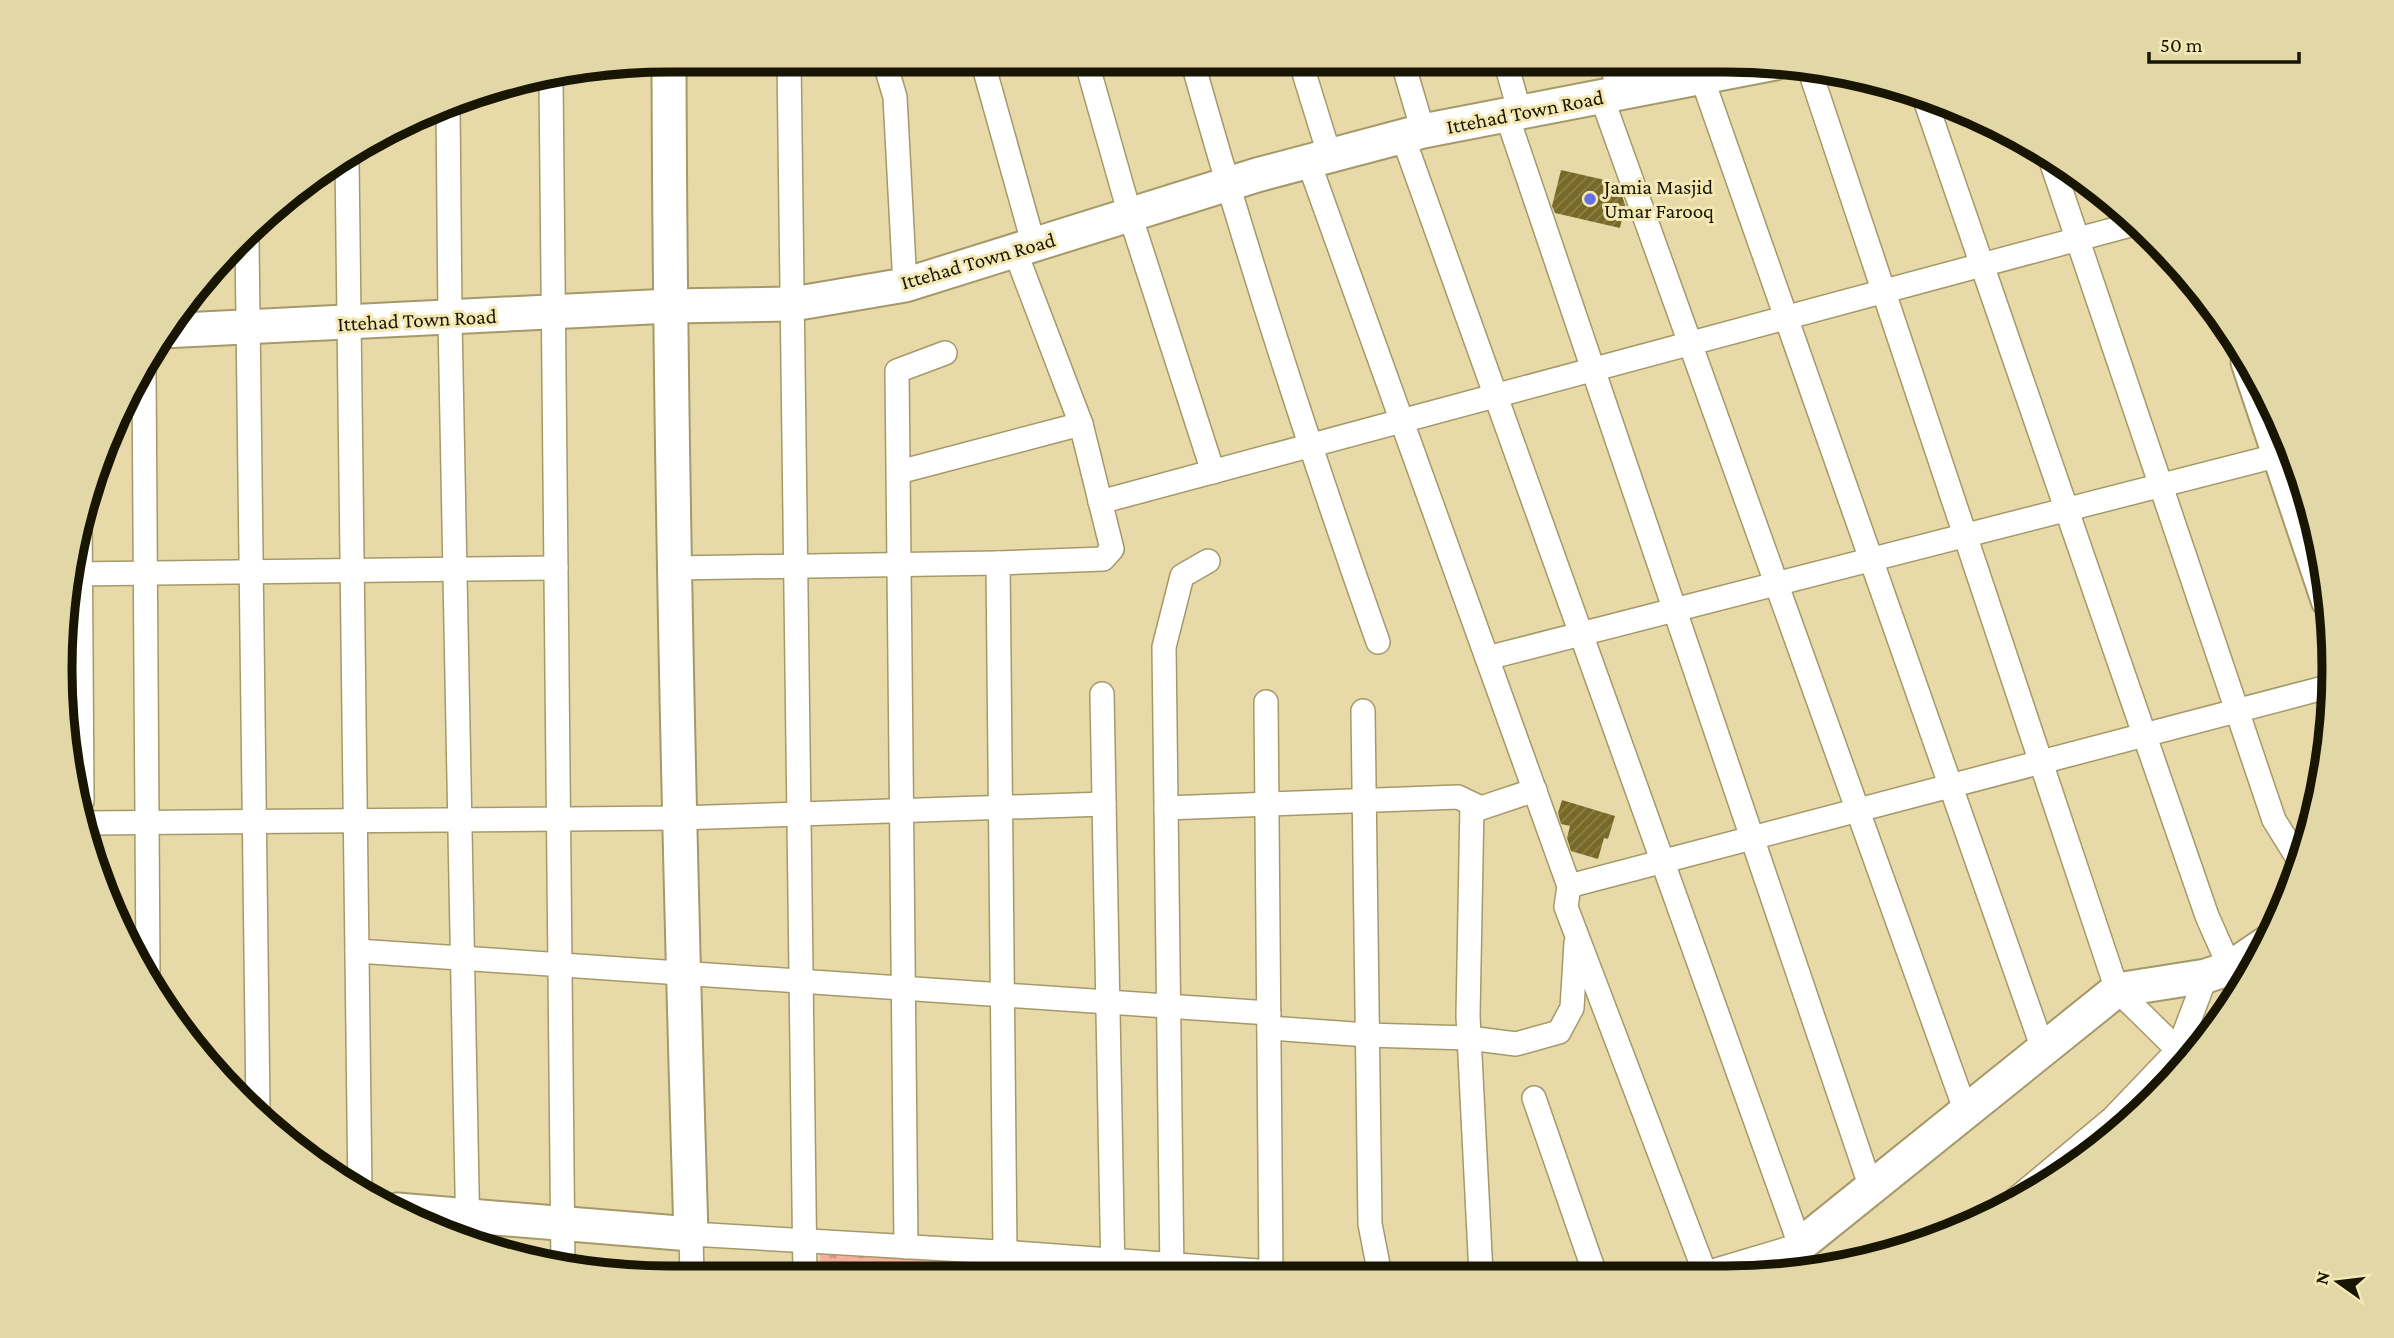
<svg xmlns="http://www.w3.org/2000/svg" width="2394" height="1338" font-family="'Crimson Pro',serif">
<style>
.cemetery{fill:url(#cemetery-stones)}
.building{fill:url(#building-hatch)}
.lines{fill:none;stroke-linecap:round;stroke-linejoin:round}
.street-casing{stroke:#a59969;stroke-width:26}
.secondary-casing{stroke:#a59969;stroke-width:37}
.street{stroke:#fff;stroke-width:23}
.secondary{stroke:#fff;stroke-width:33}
.poi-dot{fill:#656fe8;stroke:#f4e8b4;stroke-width:2.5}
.labels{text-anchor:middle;stroke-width:6;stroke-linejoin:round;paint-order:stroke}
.street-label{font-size:21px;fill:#191503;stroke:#f4e8b4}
.poi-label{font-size:21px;fill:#191503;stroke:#f4e8b4;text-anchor:start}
.rim{fill:none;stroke:#191503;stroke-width:9}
</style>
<defs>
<pattern id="cemetery-stones" width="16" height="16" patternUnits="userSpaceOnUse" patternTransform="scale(1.75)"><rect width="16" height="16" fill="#f4b09d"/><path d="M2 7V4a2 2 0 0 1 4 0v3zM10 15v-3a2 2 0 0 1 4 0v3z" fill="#d19686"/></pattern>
<pattern id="building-hatch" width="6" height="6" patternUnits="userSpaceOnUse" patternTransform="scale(1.75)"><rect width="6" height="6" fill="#796926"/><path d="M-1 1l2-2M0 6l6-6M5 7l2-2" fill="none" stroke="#8c8150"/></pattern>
</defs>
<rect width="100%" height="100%" fill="#e7daa8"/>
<polygon class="cemetery" points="820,1251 996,1264 996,1276 820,1277"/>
<g class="building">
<polygon points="1561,170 1618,183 1625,205 1620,228 1555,213 1552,206"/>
<polygon points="1562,800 1615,816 1608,839 1604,838 1598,859 1571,851 1567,838 1570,826 1561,824 1558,813"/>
</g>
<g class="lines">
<defs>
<g id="street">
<polyline points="669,60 789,63"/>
<polyline points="789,60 805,1277"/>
<polyline points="884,60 895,97 905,285"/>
<polyline points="982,60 1034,246"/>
<polyline points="1086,60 1130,215 1213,472"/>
<path d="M1192,60C1247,256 1310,450 1378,642"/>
<polyline points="1300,60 1330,157"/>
<polyline points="1402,60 1423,131"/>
<polyline points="1505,60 1520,113"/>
<polyline points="1610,61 1621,94"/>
<polyline points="1809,68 2117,990 2178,1050 2193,1057"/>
<polyline points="1702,78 2043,1049"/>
<polyline points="551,79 563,1266"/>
<polyline points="1924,97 2207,916 2230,968 2253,974"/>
<polyline points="1602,98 1966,1112"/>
<polyline points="448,105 450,319 468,1240"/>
<polyline points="1507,116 1871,1188"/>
<polyline points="1403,137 1800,1245 1703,1274"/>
<polyline points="2049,155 2274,820 2302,865"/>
<polyline points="347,159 360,1194"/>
<polyline points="1309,163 1569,886 1566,907 1705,1273"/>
<polyline points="247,240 258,1110"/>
<polyline points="144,371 148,970"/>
<polyline points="899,472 1081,424"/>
<polyline points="1100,502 2138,223"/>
<polyline points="80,511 82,801"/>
<polyline points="674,568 998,563"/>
<polyline points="74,574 556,568"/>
<polyline points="1487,658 2291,452"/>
<polyline points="1102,694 1113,1276"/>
<polyline points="1266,702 1271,1275"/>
<polyline points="1363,711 1370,1224 1380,1275"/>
<polyline points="1472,804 1468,1016 1481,1274"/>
<polyline points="1166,808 1458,797 1481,808 1535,790"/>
<polyline points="87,823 678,818 1104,804"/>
<polyline points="1569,886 2331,686"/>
<polyline points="357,951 1269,1013"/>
<polyline points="1269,1028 1367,1035 1469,1038 1516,1044 1559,1032 1572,1008 1576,943"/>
<polyline points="1534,1098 1595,1274"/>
<polyline points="2016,1199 2113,1118 2178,1050 2206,976"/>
<polyline points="906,1247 897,371 945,353"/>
<polyline points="1005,1252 998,563 1103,559 1112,549 1081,424 1015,251"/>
<polyline points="1015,1253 1015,1276"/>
<polyline points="1172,1275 1164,647 1182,576 1208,561"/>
<polyline points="692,1277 691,1234 1015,1253 1271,1272"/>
</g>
<g id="secondary">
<polyline points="162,331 670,306 793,304 905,285 1257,175 1423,131 1775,63"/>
<polyline points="2248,362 2328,600"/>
<path d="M397,1210L691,1234C679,842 670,451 669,60"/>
<polyline points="1782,1273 1800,1245 2117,990 2206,976 2230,968 2267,943"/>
</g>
</defs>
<use href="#street" class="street-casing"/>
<use href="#secondary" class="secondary-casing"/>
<use href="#street" class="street"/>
<use href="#secondary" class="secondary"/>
</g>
<circle class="poi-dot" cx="1590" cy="199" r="7"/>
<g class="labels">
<g class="street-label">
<text transform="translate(1525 112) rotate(-11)" y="7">Ittehad Town Road</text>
<text transform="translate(978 261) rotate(-16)" y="7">Ittehad Town Road</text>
<text transform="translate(417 320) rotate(-3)" y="7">Ittehad Town Road</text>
</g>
<g class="poi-label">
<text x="1604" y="194">Jamia Masjid<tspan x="1604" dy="24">Umar Farooq</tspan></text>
</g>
</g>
<path d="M0 0H2394V1338H0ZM669 72H1725A597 597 0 0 1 2322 669V669A597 597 0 0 1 1725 1266H669A597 597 0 0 1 72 669V669A597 597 0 0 1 669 72Z" fill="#e2d7a6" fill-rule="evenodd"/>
<path class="rim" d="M669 72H1725A597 597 0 0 1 2322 669V669A597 597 0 0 1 1725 1266H669A597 597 0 0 1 72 669V669A597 597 0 0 1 669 72Z"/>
<g transform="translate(2338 1282) rotate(284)" stroke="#f4e8b4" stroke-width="5" paint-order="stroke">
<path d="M0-5L12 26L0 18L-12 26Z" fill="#191503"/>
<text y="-10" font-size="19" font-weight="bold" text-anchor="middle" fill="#191503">N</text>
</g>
<path d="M2149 52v10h150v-10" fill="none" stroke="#191503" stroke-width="3.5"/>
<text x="2160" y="52" font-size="21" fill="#191503" stroke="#f4e8b4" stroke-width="5" paint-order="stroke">50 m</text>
</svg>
